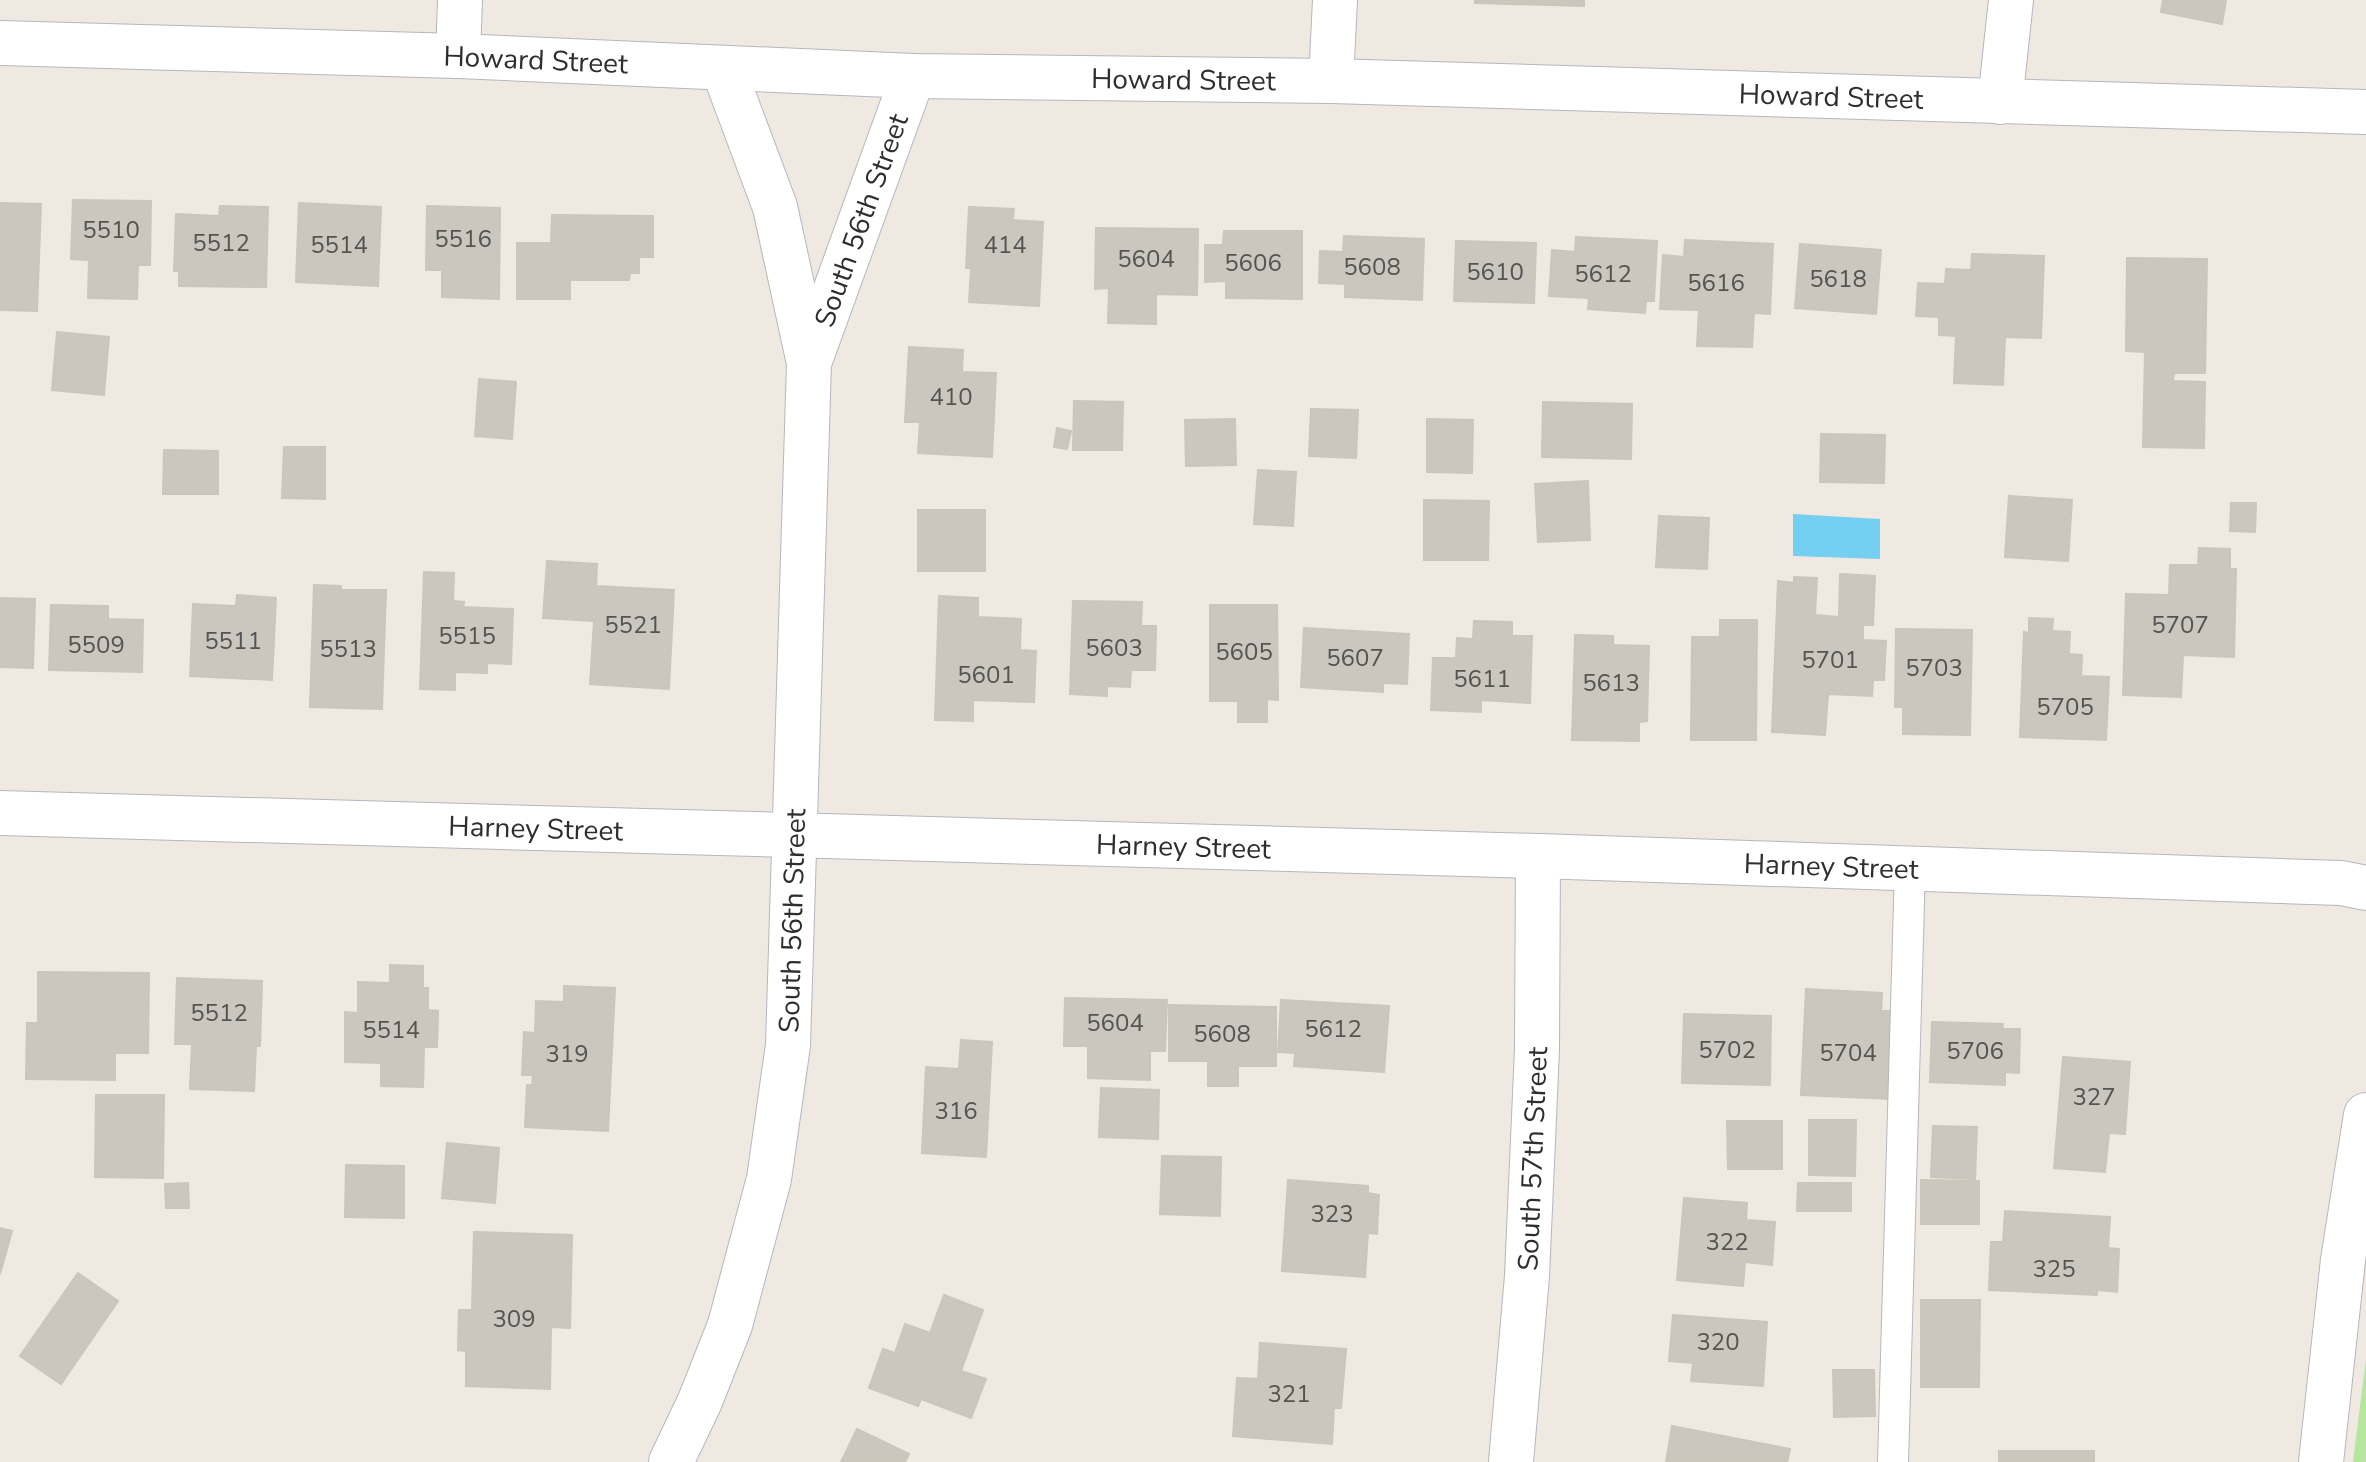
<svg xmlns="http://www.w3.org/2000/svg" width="2366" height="1462" font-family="'Nunito Sans',sans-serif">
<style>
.green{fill:#b6e59e}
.water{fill:#75cff0}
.building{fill:#cbc7bf;stroke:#cbc5ba;stroke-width:2}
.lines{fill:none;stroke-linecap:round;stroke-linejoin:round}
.lane-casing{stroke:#b4b7c1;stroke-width:32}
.street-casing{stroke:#b4b7c1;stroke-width:46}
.secondary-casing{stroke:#b4b7c1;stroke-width:46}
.lane{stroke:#fff;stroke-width:30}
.street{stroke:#fff;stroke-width:44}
.secondary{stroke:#fff;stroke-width:44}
.labels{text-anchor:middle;stroke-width:7;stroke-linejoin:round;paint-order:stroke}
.number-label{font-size:24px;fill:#555452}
.street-label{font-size:28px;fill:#2e2e2e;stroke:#fff}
</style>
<rect width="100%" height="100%" fill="#efe9e1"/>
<polygon class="green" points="2366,1359 2366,1462 2353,1462"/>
<polygon class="water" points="1793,514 1880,519 1880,559 1793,556"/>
<g class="building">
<polygon points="1475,0 1584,0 1584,6 1475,3"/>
<polygon points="2163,0 2226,0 2222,24 2161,12"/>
<polygon points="73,200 151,201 150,265 138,265 137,299 88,298 89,260 71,259"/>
<polygon points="0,203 41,204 37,311 0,310"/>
<polygon points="299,203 381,207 378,286 296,282"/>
<polygon points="220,206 268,207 266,287 179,286 179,271 174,271 176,214 219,216"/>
<polygon points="427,206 500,208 499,299 442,297 442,270 426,270"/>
<polygon points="969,207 1014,209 1013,220 1043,222 1039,306 969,302 971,268 966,268"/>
<polygon points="552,215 653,216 653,257 639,257 639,273 630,273 629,280 570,280 570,299 517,299 517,243 551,243"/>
<polygon points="1096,228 1198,229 1197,295 1156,294 1156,324 1108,323 1109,288 1095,289"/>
<polygon points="1224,231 1302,231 1302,299 1226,298 1226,281 1205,282 1205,245 1223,245"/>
<polygon points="1344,236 1424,239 1422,300 1345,297 1345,284 1319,283 1320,251 1343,252"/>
<polygon points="1576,237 1657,241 1654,301 1646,301 1645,313 1588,309 1589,298 1549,296 1552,250 1575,252"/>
<polygon points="1685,240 1773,244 1770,314 1754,313 1752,347 1697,346 1699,310 1660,309 1663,255 1684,257"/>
<polygon points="1456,241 1536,243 1534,303 1454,301"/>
<polygon points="1800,244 1881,250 1876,314 1795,308"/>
<polygon points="1972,254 2044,256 2041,338 2005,337 2003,385 1954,383 1956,336 1939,335 1939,317 1916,316 1918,283 1945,284 1946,269 1971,270"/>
<polygon points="2127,258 2207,259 2205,373 2174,373 2173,381 2205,382 2204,448 2143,447 2145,352 2126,351"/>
<polygon points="57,332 109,337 104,395 52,390"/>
<polygon points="909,347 963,350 962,372 996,373 992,457 918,453 920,422 905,422"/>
<polygon points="479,379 516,382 512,439 475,436"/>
<polygon points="1074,401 1123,402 1122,450 1073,450"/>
<polygon points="1543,402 1632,404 1631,459 1542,457"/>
<polygon points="1311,409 1358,410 1356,458 1309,456"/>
<polygon points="1235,419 1236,465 1186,466 1185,420"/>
<polygon points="1427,419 1473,420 1472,473 1427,472"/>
<polygon points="1057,428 1071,431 1067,449 1054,447"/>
<polygon points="1821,434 1885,435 1884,483 1820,482"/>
<polygon points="284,447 325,447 325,499 282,498"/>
<polygon points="164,450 218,451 218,494 163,494"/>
<polygon points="1258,470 1296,472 1293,526 1254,524"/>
<polygon points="1588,481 1590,540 1538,542 1535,484"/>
<polygon points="2009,496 2072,500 2068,561 2005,557"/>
<polygon points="1424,500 1489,501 1488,560 1424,560"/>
<polygon points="2231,503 2256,503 2255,532 2230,531"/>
<rect x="918" y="510" width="67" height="61"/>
<polygon points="1659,516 1709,518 1707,569 1656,567"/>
<polygon points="2199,548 2230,549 2230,569 2236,569 2234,657 2183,655 2181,697 2123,695 2126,594 2169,595 2170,565 2198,565"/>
<polygon points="547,561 597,564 596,586 674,590 669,689 590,684 594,621 543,618"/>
<polygon points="424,572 454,573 453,601 464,602 463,607 513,609 511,664 487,663 487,673 455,672 455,690 420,689"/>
<polygon points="1840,574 1875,576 1873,625 1863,625 1863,640 1886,641 1884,680 1873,680 1872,696 1828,694 1825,735 1772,732 1778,581 1794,583 1794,577 1817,578 1815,615 1839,617"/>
<polygon points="314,585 341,586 341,590 386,590 382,709 310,707"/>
<polygon points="237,595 276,598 272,680 190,676 193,604 236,606"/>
<polygon points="939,596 978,598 978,617 1021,619 1020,650 1036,651 1034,702 973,700 973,721 935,720"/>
<polygon points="0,598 35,599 33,668 0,667"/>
<polygon points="1073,601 1142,602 1141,626 1156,626 1155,670 1131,670 1130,687 1107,686 1107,696 1070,694"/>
<polygon points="51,605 108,606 108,619 143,620 142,672 49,670"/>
<polygon points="1210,605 1277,605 1278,700 1267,699 1267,722 1238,722 1238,701 1210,701"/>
<polygon points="2029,618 2053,619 2052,631 2070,632 2069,654 2082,655 2081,676 2109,677 2106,740 2020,737 2024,632 2029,633"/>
<polygon points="1720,620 1757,620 1756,740 1691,740 1692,637 1720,637"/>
<polygon points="1474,621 1512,622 1512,636 1532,636 1530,703 1481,700 1481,712 1431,710 1433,658 1456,658 1457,638 1473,639"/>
<polygon points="1304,628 1409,634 1407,684 1383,683 1383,692 1301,687"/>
<polygon points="1896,629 1972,630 1970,735 1903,734 1903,707 1895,707"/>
<polygon points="1575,635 1613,636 1613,645 1649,646 1647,721 1639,722 1639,741 1572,740"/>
<polygon points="390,965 423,966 423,988 428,988 428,1010 438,1011 437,1047 424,1047 423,1087 381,1086 381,1063 345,1062 345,1012 358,1013 358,982 390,983"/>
<polygon points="38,972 149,973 148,1053 115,1053 115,1080 26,1079 27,1023 38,1023"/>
<polygon points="177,978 262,981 260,1046 256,1046 254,1091 190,1089 192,1044 175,1044"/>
<polygon points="564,986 615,988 608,1131 525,1127 527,1085 532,1085 533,1075 522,1075 524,1032 535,1033 536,1001 564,1002"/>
<polygon points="1806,989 1882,993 1881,1011 1895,1011 1892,1099 1801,1095"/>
<polygon points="1065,998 1167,1000 1165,1051 1150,1051 1150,1080 1088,1078 1088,1046 1064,1046"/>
<polygon points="1281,1000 1389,1006 1384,1072 1294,1066 1295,1053 1278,1052"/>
<polygon points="1169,1005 1276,1007 1276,1066 1238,1066 1238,1086 1208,1086 1208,1061 1169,1061"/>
<polygon points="1684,1014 1771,1016 1770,1085 1682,1083"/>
<polygon points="1932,1022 2003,1024 2002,1029 2020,1029 2019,1073 2005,1072 2005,1085 1930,1082"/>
<polygon points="961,1040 992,1042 986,1157 922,1153 926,1067 959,1069"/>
<polygon points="2063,1057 2130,1062 2125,1134 2109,1133 2105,1172 2054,1168"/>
<polygon points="1101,1088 1159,1090 1158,1139 1099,1137"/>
<polygon points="96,1095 164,1095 163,1178 95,1177"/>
<polygon points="1809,1120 1856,1120 1855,1176 1809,1175"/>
<polygon points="1727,1121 1782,1121 1782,1169 1728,1169"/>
<polygon points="1933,1126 1977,1127 1975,1179 1931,1177"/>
<polygon points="447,1143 499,1148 495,1203 442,1198"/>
<polygon points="1162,1156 1221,1157 1220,1216 1160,1214"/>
<polygon points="346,1165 404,1166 404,1218 345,1217"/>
<polygon points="1288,1180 1368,1186 1368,1193 1379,1195 1377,1234 1368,1233 1365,1277 1282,1271"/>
<polygon points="1921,1180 1979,1181 1979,1224 1921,1224"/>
<polygon points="188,1183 189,1208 166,1208 165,1184"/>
<polygon points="1798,1183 1851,1183 1851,1211 1797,1211"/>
<polygon points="1684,1198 1747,1203 1746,1220 1775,1222 1772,1265 1745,1262 1743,1286 1677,1280"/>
<polygon points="2005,1211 2110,1217 2108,1248 2119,1249 2117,1292 2097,1290 2097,1295 1989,1290 1991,1242 2003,1242"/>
<polygon points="0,1228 12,1231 0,1274"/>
<polygon points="474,1232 572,1235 570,1328 551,1327 550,1389 466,1386 466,1351 458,1350 459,1310 472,1310"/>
<polygon points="78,1273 118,1301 61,1384 20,1356"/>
<polygon points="944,1295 983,1310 961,1371 986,1379 971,1418 921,1399 918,1406 869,1388 883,1349 895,1353 905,1324 930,1333"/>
<polygon points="1921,1300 1980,1300 1979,1387 1921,1387"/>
<polygon points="1673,1315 1767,1322 1763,1386 1691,1381 1693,1363 1669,1361"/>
<polygon points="1260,1343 1346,1349 1341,1408 1334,1408 1332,1444 1233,1436 1237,1378 1258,1379"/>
<polygon points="1833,1370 1874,1370 1875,1416 1834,1417"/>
<polygon points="1672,1426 1790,1449 1787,1462 1666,1462"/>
<polygon points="857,1429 909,1454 905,1462 841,1462"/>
<rect x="1999" y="1451" width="95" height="11"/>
</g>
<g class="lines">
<defs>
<polyline id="lane" points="1893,1462 1910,867"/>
<g id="street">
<path id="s1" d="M0,43L458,56L913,76L1331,81L2366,112"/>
<polyline points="458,56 460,0"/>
<polyline points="1331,81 1335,0"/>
<polyline points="2000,102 2011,0"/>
<path id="s2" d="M809,363L913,76"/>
<path id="s3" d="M0,813L1538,856L2341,883L2366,888"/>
<path id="s4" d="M671,1462L700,1401L730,1325L769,1179L788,1045L809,363L775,207L723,68"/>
<path id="s5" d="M1511,1462L1527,1276L1537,1049L1538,856"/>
</g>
<polyline id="secondary" points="2321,1462 2343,1260 2366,1115"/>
</defs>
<use href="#lane" class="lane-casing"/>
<use href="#street" class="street-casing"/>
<use href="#secondary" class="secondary-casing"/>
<use href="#lane" class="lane"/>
<use href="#street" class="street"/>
<use href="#secondary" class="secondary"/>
</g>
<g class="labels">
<g class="number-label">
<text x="111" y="238">5510</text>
<text x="463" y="247">5516</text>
<text x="221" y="251">5512</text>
<text x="339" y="253">5514</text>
<text x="1005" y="253">414</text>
<text x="1146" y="267">5604</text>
<text x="1253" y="271">5606</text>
<text x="1372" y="275">5608</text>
<text x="1495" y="280">5610</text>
<text x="1603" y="282">5612</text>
<text x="1838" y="287">5618</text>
<text x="1716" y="291">5616</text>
<text x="951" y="405">410</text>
<text x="633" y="633">5521</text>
<text x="2180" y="633">5707</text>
<text x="467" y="644">5515</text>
<text x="233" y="649">5511</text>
<text x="96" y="653">5509</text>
<text x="1114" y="656">5603</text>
<text x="348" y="657">5513</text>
<text x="1244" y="660">5605</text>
<text x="1355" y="666">5607</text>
<text x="1830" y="668">5701</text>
<text x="1934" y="676">5703</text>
<text x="986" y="683">5601</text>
<text x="1482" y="687">5611</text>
<text x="1611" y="691">5613</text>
<text x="2065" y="715">5705</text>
<text x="219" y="1021">5512</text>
<text x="1115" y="1031">5604</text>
<text x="1333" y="1037">5612</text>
<text x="391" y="1038">5514</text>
<text x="1222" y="1042">5608</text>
<text x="1727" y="1058">5702</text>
<text x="1975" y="1059">5706</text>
<text x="1848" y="1061">5704</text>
<text x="567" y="1062">319</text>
<text x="2094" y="1105">327</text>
<text x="956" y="1119">316</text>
<text x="1332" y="1222">323</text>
<text x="1727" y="1250">322</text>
<text x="2054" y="1277">325</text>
<text x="514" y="1327">309</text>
<text x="1718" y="1350">320</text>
<text x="1289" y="1402">321</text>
</g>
<g class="street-label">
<text dy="10" stroke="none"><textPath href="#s1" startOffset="536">Howard Street</textPath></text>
<text dy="10" stroke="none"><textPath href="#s1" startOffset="1184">Howard Street</textPath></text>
<text dy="10" stroke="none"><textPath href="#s1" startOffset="1832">Howard Street</textPath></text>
<text dy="10" stroke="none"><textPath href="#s2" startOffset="152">South 56th Street</textPath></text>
<text dy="10" stroke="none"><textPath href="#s3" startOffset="536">Harney Street</textPath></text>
<text dy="10" stroke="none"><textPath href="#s3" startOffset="1184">Harney Street</textPath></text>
<text dy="10" stroke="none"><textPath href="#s3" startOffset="1832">Harney Street</textPath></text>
<text dy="10" stroke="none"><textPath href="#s4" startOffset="560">South 56th Street</textPath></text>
<text dy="10" stroke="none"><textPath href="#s5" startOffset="304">South 57th Street</textPath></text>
</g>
</g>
</svg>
